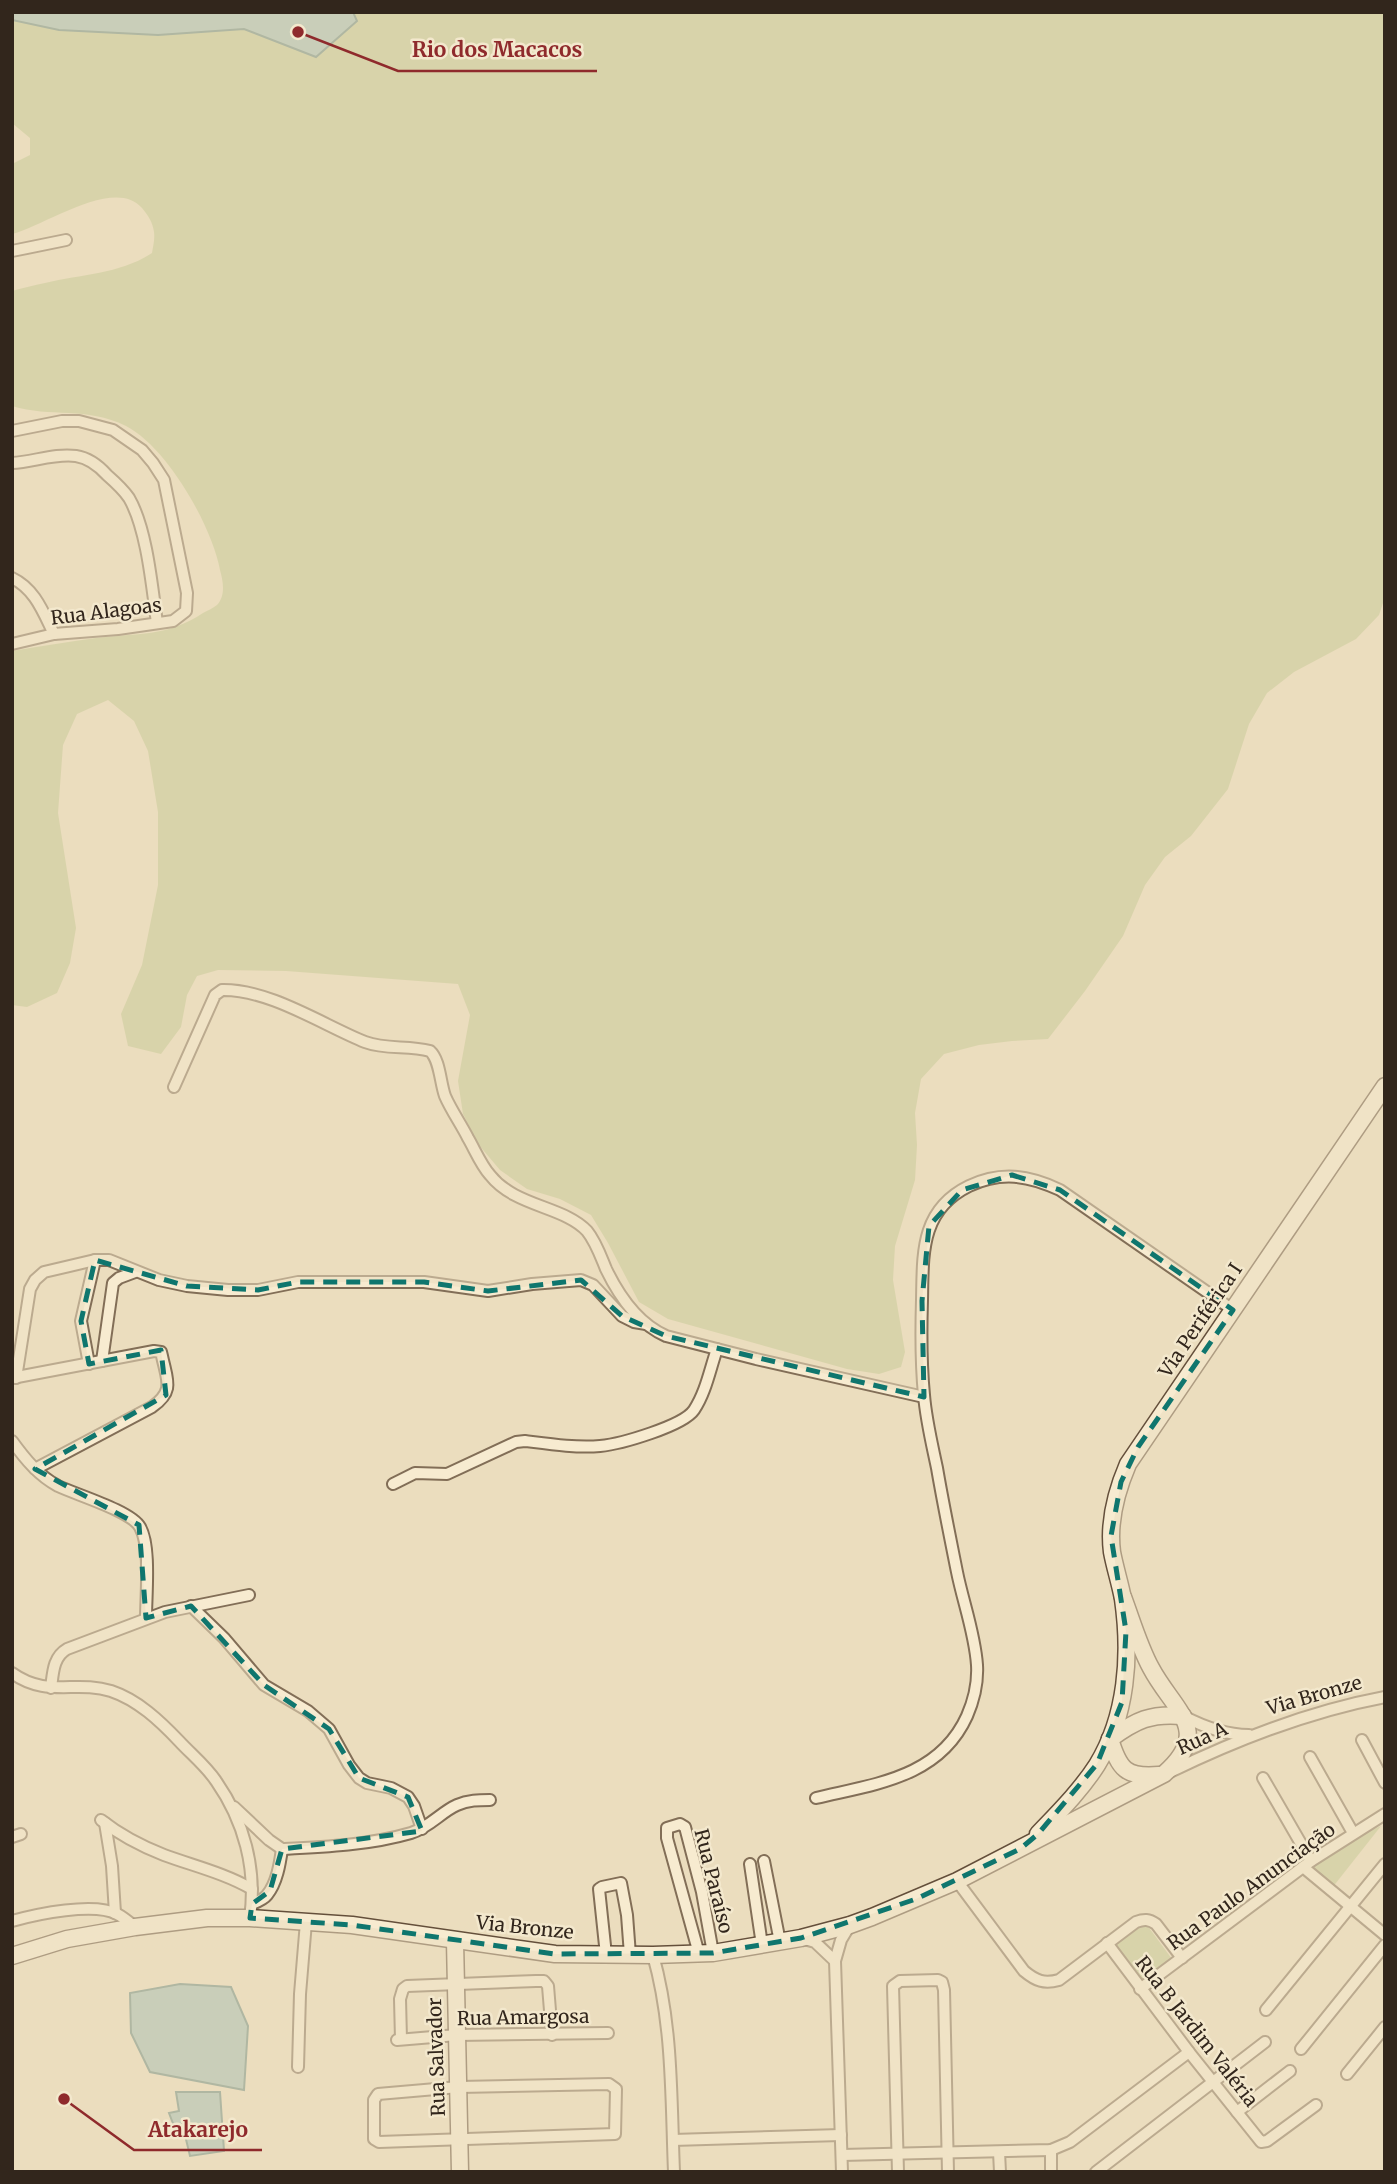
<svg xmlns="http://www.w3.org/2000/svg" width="1397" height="2184" font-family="Merriweather,serif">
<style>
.green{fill:#c2c893}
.water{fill:#a1bdb4;stroke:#698a81;stroke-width:2}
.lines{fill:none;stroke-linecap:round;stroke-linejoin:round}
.street-casing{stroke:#826e57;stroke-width:14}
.secondary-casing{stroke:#644f3b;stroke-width:19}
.street{stroke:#f7ebd0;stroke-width:10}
.secondary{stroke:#f7ebd0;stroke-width:16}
.marked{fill:none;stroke:#0f766e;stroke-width:5;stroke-dasharray:14 9;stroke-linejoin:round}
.labels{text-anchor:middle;stroke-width:5;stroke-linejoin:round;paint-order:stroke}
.street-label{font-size:19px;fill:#32261c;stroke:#f3e8cd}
.leader{fill:none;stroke:#8f2a2c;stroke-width:2.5}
.callout-dot{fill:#8f2a2c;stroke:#f3e8cd;stroke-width:2.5}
.callout-label{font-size:21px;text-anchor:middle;font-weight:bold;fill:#8f2a2c;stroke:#f3e8cd;stroke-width:5;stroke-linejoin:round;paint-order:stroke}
</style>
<rect width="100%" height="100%" fill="#ebddbe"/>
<g class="green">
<path d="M353,12H1385V597L1379,615L1356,639L1294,672L1267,693L1249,724L1228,789L1191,836L1165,857L1145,885L1123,936L1085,991L1048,1039L1012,1041L979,1045L944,1054L921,1079L915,1113L917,1145L915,1180L895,1246L893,1280L905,1352L901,1367L879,1374L847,1369L668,1319L639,1302L608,1243L591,1215L560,1199L527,1189L500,1170L478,1144L463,1114L458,1081L470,1015L458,984L286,971L218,970L197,976L187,995L181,1027L161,1054L128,1046L121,1014L142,965L158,885V812L148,751L134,721L108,700L77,714L63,745L58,813L76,928L70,963L57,993L27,1007L12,1005V651C40,646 68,642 96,638C137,633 167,637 203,613C207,611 213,608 217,605C226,595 223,581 220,570C212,526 167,447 126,426C86,406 51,418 12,406V291C23,288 34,285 45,283C82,274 120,274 152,253C153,247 155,239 154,232C153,223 148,215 142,208C115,176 44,226 12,234V164L30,155V138L12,123V20L59,30L157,35L244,29L316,57L356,22Z"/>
<polygon points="1381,1826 1332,1888 1310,1869 1356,1837"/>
<polygon points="1144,1921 1172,1959 1142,1980 1114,1943"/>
</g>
<g class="water">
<polygon points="12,12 353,12 357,21 316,57 244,29 158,35 59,30 12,20"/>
<polygon points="180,1984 231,1987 248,2026 244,2090 150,2072 131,2033 130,1993"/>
<polygon points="176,2092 220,2092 224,2151 190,2156 184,2131 174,2126 169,2113 179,2111"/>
</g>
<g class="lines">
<defs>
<g id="street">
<polyline points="12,251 66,240"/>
<polyline points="12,431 62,421 79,421 113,430 142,450 153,463 164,480 187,593 186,611 173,621 118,629 54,634 12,644"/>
<path d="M12,463C33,462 55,453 76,456C89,458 98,465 107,475C115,482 123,489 129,498C147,529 152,587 157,623"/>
<path d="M12,578C35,589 43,612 54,634"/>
<path d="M174,1087L215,995L222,990C269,989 323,1025 365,1042C386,1050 408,1045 430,1051C440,1060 440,1082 445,1096C451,1110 461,1124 468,1138C475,1150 481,1165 490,1175C515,1207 564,1206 587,1231C596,1242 601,1257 606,1269C619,1296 639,1324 666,1336L756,1359L924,1397"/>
<polyline points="102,1361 113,1283 119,1278 135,1272"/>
<polyline points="89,1364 81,1321 95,1260"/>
<path d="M12,1378L154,1351L161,1352L162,1356C167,1380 175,1391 152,1407L35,1469"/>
<polyline points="16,1378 30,1289 35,1280 44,1272 95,1260 109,1260 159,1280 187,1286 228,1290 258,1290 298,1282 424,1282 488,1291 532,1284 581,1280 593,1285 622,1316 634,1322 646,1324"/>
<path d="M12,1441C25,1459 39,1476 58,1486C77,1495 131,1511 140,1527C151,1546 146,1595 146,1618"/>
<path d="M393,1484L415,1473L447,1474L516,1442L525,1441C549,1444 576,1448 600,1446C621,1444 683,1426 694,1410C706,1392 710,1369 717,1349"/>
<polyline points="191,1606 224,1638 264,1685 308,1711 329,1729 349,1765 359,1778 367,1783 391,1788 408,1797 414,1806 422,1829"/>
<path d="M12,1673C47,1698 75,1680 111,1691C138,1700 160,1721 179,1741C191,1754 206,1766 216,1781C244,1821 257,1869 250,1918"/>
<path d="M51,1688C53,1673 53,1657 67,1649L165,1612L249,1595"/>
<path d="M1183,1716C1204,1727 1225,1735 1249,1735"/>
<polyline points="1362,1740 1385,1783"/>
<polyline points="1310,1757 1353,1833"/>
<path d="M1170,1772C1238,1739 1310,1711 1385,1697"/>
<polyline points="1263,1778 1311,1861"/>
<path d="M816,1798C874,1784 939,1778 967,1716C974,1700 978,1682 977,1665C975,1634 963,1602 957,1572C950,1537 943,1503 937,1468C932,1444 926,1420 924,1395C921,1364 921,1332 922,1300C923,1254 920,1210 969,1186C1001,1171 1028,1175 1060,1190L1233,1310"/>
<polyline points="234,1807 269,1840 282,1849"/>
<path d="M101,1820C120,1835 141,1846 164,1855C194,1866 224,1873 252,1889"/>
<polyline points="105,1823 112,1866 115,1913"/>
<polyline points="12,1837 21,1834"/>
<path d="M282,1849C324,1847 370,1845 411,1833C430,1827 441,1812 457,1805C468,1800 479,1800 490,1800"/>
<polyline points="764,1861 780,1942"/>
<polyline points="750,1864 762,1945"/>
<polyline points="1303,1867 1385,1935"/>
<path d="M957,1881L1024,1971C1036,1981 1044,1984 1059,1980L1136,1922C1144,1919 1149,1919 1156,1924L1182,1958"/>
<path d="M252,1904C257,1902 264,1899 267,1895C277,1883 280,1863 282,1849"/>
<path d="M12,1921C37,1914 94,1902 117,1914C123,1917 129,1922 135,1927"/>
<polyline points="804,1939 815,1942 835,1961"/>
<polyline points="1107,1943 1189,2052 1261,2142 1267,2141 1316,2105"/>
<polyline points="699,1954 667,1838 667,1828 680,1824 685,1827 702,1892 713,1953"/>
<polyline points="606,1955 599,1889 602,1887 621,1883 627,1915 630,1955"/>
<path d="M653,1955C673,2025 671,2100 674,2172"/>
<polyline points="1140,1989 1311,1861 1385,1814"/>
<polyline points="1266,2010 1385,1864"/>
<polyline points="401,2039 400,1999 403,1989 407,1986 536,1981 544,1981 548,1986 552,2035"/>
<polyline points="397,2040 457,2035 608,2033"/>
<polyline points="1301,2049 1385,1945"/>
<polyline points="298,2067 300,1994 306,1922"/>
<polyline points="1347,2074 1385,2027"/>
<polygon points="609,2084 616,2089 615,2134 379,2142 374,2139 374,2100 378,2094 459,2087"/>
<polyline points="1237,2112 1290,2071"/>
<polyline points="673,2140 841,2135"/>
<polyline points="1051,2150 1051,2172"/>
<polyline points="999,2152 1000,2172"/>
<polyline points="842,2155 1051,2150 1070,2142 1189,2052"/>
<polyline points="842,2172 835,1961 841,1940 850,1925"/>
<polyline points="898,2172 893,1986 900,1981 938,1980 942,1982 944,1990 948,2172"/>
<polyline points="1096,2172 1265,2042"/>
</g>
<g id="secondary">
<path d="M1159,1775C1126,1778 1119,1769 1110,1739C1136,1720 1151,1713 1183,1716"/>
<path d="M1038,1834C1059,1812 1081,1790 1097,1765C1127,1716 1131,1655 1123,1599C1120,1583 1115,1568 1112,1552C1108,1521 1116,1492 1128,1464L1385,1086"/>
<polyline points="455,1941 460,2172"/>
<path d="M12,1956L67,1939L135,1927L207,1918H250L352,1925L555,1954L653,1955L713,1953L801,1938L850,1925L872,1917L957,1881L1164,1774C1214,1730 1173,1710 1151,1668C1139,1646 1132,1621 1123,1597"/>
</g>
</defs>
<use href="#street" class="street-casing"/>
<use href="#secondary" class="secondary-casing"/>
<use href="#street" class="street"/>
<use href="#secondary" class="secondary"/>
</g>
<path d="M0 0H1397V2184H0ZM1012,1175L1060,1190L1233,1310L1138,1447L1121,1482L1111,1536L1126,1631L1122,1702L1097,1764L1038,1834L1020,1849L916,1899L801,1938L713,1953L555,1954L352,1925L250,1918L252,1904L270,1891L282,1849L422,1831L408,1797L359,1778L329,1729L264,1685L191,1606L146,1618L139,1525L35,1469L166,1395L161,1350L89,1364L81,1321L95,1260L187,1286L258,1290L298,1282H424L488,1291L581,1280L622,1316L666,1336L924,1397L922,1301L929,1226L962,1190Z" fill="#ebddbe" fill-opacity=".55" fill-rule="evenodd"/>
<path class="marked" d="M1012,1175L1060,1190L1233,1310L1138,1447L1121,1482L1111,1536L1126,1631L1122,1702L1097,1764L1038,1834L1020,1849L916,1899L801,1938L713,1953L555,1954L352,1925L250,1918L252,1904L270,1891L282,1849L422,1831L408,1797L359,1778L329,1729L264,1685L191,1606L146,1618L139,1525L35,1469L166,1395L161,1350L89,1364L81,1321L95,1260L187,1286L258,1290L298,1282H424L488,1291L581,1280L622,1316L666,1336L924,1397L922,1301L929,1226L962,1190Z"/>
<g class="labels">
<g class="street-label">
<text transform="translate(106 611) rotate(-7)" y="7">Rua Alagoas</text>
<text transform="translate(1200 1320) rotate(-56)" y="7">Via Periférica I</text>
<text transform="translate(1314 1695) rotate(-16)" y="7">Via Bronze</text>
<text transform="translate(1202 1738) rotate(-24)" y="7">Rua A</text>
<text transform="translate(714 1881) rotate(76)" y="7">Rua Paraíso</text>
<text transform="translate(1251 1886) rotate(-36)" y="7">Rua Paulo Anunciação</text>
<text transform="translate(525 1927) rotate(6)" y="7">Via Bronze</text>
<text transform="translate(523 2017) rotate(-1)" y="7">Rua Amargosa</text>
<text transform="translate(1197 2031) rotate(52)" y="7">Rua B Jardim Valéria</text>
<text transform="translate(436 2057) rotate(-92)" y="7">Rua Salvador</text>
</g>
</g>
<path class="leader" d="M298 32L398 71H597M64 2099L134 2150H262"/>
<g class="callout-dot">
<circle cx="298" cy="32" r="7"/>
<circle cx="64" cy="2099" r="7"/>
</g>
<g class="callout-label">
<text x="497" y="57">Rio dos Macacos</text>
<text x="198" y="2137">Atakarejo</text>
</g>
<rect width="1397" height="2184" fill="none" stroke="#32261c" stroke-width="28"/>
</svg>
